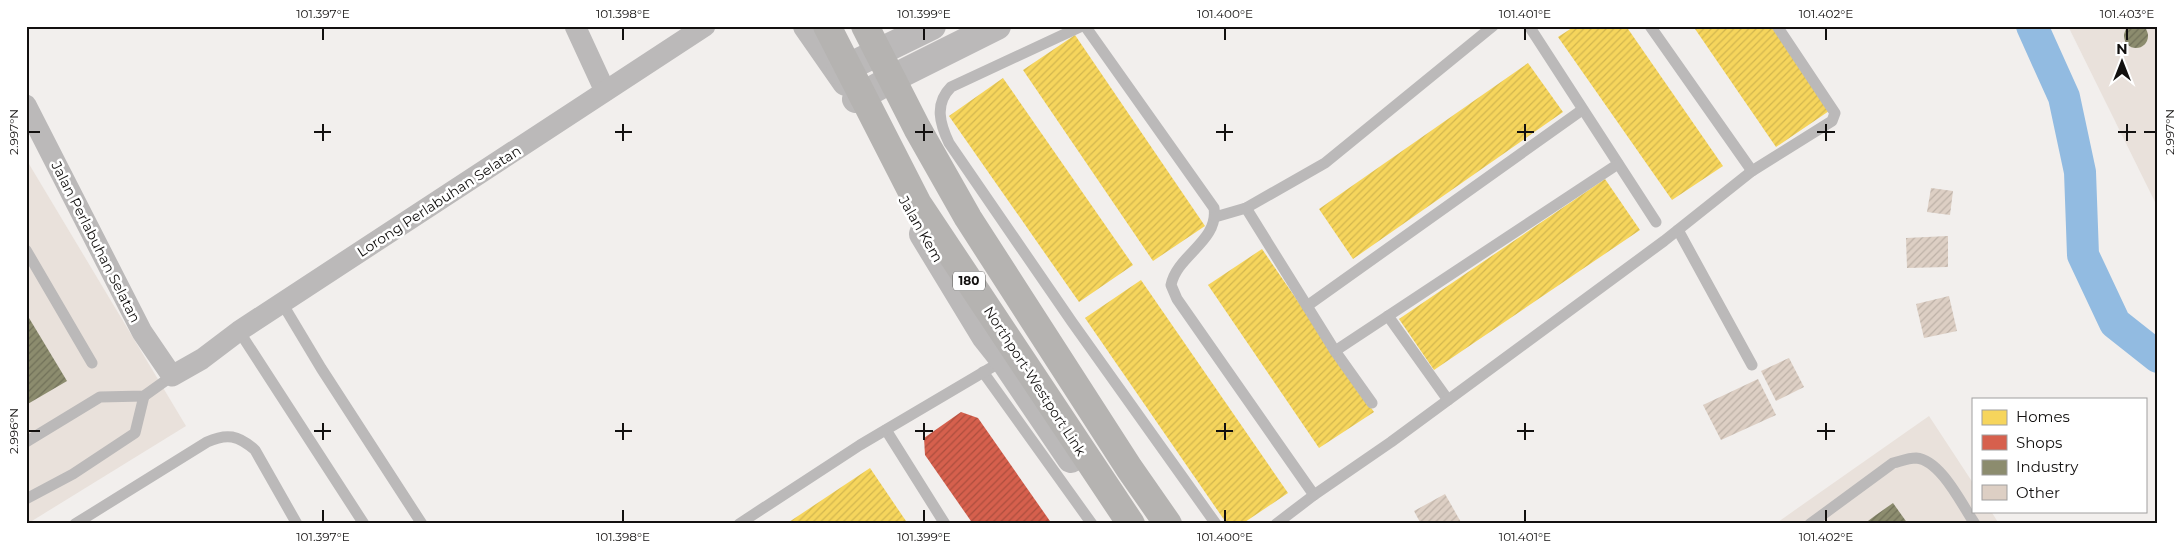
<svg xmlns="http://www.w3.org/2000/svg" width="2184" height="550" font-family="Montserrat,sans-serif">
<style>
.built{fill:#e9e1db}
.homes{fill:url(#homes-hatch)}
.shops{fill:url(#shops-hatch)}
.industry{fill:url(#industry-hatch)}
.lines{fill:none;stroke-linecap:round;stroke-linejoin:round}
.river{stroke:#92bbe1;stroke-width:32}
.building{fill:url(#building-hatch)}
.service{stroke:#bbb9b9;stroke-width:11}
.minor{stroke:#bbb9b9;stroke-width:21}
.tertiary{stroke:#bbb9b9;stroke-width:28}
.primary{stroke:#b5b3b1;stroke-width:28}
.ticks{fill:none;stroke:#12100f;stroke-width:2}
.labels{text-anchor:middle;stroke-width:5;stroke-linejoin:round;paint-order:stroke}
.shield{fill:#fff;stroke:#595857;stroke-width:1}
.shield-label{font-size:12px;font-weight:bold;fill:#12100f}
.street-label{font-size:14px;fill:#12100f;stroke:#fff}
.neatline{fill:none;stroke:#12100f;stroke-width:2}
.ticks-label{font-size:12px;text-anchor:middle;fill:#12100f}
</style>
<defs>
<pattern id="homes-hatch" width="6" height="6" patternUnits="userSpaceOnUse" patternTransform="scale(1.25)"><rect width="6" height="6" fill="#f6d55c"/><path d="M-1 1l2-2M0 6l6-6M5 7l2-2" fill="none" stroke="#d2b64f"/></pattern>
<pattern id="shops-hatch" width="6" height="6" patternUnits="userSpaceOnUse" patternTransform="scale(1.25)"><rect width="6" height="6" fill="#d6604d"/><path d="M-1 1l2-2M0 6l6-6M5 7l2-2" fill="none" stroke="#ac4e3e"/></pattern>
<pattern id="industry-hatch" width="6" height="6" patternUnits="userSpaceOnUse" patternTransform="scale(1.25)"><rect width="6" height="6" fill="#8c8c6e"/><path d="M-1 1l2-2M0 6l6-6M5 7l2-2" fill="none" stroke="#717159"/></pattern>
<pattern id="building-hatch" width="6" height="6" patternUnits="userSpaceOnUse" patternTransform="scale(1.25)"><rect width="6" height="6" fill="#ddcfc4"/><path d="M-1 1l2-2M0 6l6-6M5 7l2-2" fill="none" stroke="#bdb1a7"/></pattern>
</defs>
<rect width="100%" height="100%" fill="#f2efed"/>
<g class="built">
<polygon points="2068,26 2158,26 2158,208"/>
<polygon points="26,159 186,426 27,524 26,524"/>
<polygon points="1929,416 1973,483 1973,511 1991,511 1999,524 1775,524"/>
</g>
<g class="homes">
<polygon points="1575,26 1626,26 1723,166 1672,200 1558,37"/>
<polygon points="1693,26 1771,26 1829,111 1776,147"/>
<polygon points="1075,35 1205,226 1153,261 1023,70"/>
<polygon points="1528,63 1563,112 1353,259 1319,209"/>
<polygon points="1003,78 1133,265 1079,302 949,116"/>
<polygon points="1605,179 1640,230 1434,370 1399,319"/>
<polygon points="1262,249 1374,412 1319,448 1208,285"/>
<polygon points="1141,280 1288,493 1242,524 1227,524 1085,318"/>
<polygon points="870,468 908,524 786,524"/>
</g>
<polygon class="shops" points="961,412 978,418 1052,524 973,524 925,455 924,438"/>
<g class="industry">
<circle cx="2136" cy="36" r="12"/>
<polygon points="26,313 67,381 26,405"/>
<polygon points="1893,503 1908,524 1864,524 1876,515"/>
</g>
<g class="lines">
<polyline class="river" points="2032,26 2064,97 2080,172 2083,255 2115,323 2158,357"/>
</g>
<g class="building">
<polygon points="1931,188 1953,191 1950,215 1927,212"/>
<polygon points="1948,236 1948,267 1907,268 1906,238"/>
<polygon points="1949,296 1957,331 1924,338 1916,304"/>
<polygon points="1789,358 1804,387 1776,401 1761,371"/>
<polygon points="1758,379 1776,415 1721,440 1703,405"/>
<polygon points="1445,494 1462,524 1421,524 1414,511"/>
</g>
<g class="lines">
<g class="service">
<path d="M1082,26L951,87C934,104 940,124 949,143L1072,322L1216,524"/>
<path d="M1085,26L1214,208C1219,241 1177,255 1171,285L1177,299L1314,495L1276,524"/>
<polyline points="1529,26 1656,222"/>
<polyline points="1650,26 1752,171"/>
<polyline points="1246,208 1335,351 1372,403"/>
<polyline points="1215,217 1246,208 1325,163 1493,26"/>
<polyline points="1678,230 1752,365"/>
<polyline points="26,250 92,363"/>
<polyline points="282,303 321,368 422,524"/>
<polyline points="1307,306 1582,110"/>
<polyline points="1388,316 1448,400"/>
<polyline points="239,331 364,524"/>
<polyline points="1335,351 1618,164"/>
<polyline points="983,372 1092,524"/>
<polyline points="886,430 945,524"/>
<polyline points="26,442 100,397 144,396 172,376"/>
<polyline points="1314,495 1391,442 1664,241 1752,171 1832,121 1835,113 1777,26"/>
<polyline points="26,499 73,474 135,433 144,396"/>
<path d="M75,524L207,442C227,433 238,435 255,450L297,524"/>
<polyline points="739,524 860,445 1004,360"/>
<path d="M1810,524L1893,463C1901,461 1908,458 1916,458C1941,460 1962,505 1975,524"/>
</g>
<g class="minor">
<polyline points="575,26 605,91"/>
<polyline points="26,105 142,332 172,376 202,359 239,331 705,26"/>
</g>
<g class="tertiary">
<polyline points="807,26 846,82"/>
<polyline points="840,71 932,26"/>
<polyline points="856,99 899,75 997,26"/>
<polyline points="923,234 985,336 1004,360 1071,459"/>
</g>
<g class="primary">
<polyline points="827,26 918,204 1131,524"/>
<polyline points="865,26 917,128 968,218 1129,468 1168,524"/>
</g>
</g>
<path class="ticks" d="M323,28V40M623,28V40M924,28V40M1225,28V40M1525,28V40M1826,28V40M2127,28V40M323,124V141M623,124V141M924,124V141M1225,124V141M1525,124V141M1826,124V141M2127,124V141M28,132H40M314,132H331M615,132H632M915,132H933M1216,132H1233M1517,132H1534M1817,132H1835M2118,132H2136M2144,132H2156M323,423V440M623,423V440M924,423V440M1225,423V440M1525,423V440M1826,423V440M28,431H40M314,431H331M615,431H632M915,431H933M1216,431H1233M1517,431H1534M1817,431H1835M323,510V522M623,510V522M924,510V522M1225,510V522M1525,510V522M1826,510V522"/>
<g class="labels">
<rect class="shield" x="953" y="271.5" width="32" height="19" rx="4"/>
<g class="shield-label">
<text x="969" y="285">180</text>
</g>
<g class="street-label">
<text transform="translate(439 201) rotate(-33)" y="5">Lorong Perlabuhan Selatan</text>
<text transform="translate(921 229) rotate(60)" y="5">Jalan Kem</text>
<text transform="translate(96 242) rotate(63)" y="5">Jalan Perlabuhan Selatan</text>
<text transform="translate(1035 381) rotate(57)" y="5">Northport-Westport Link</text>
</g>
</g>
<rect width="2184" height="550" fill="none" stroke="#ffffff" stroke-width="55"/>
<rect x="1972" y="398" width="175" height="115" fill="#ffffff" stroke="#a09f9f"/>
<rect x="1982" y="410" width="25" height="15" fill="#f6d55c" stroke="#a09f9f"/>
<text x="2016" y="422" font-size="15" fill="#12100f">Homes</text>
<rect x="1982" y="435" width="25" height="15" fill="#d6604d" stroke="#a09f9f"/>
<text x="2016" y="448" font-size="15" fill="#12100f">Shops</text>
<rect x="1982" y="460" width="25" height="15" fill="#8c8c6e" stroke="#a09f9f"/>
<text x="2016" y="472" font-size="15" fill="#12100f">Industry</text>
<rect x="1982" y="485" width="25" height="15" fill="#ddcfc4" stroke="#a09f9f"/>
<text x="2016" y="498" font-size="15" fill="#12100f">Other</text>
<g transform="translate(2122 62)" stroke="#ffffff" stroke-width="4" paint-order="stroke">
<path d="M0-4L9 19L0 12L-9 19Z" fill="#12100f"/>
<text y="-8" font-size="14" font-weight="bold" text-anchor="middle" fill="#12100f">N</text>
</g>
<rect x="28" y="28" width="2128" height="494" class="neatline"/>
<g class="ticks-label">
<text x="323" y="18">101.397°E</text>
<text x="623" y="18">101.398°E</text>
<text x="924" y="18">101.399°E</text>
<text x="1225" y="18">101.400°E</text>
<text x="1525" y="18">101.401°E</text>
<text x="1826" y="18">101.402°E</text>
<text x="2127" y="18">101.403°E</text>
<text transform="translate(14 132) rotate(-90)" y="4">2.997°N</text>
<text transform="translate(2170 132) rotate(-90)" y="4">2.997°N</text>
<text transform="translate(14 431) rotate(-90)" y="4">2.996°N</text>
<text x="323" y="541">101.397°E</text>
<text x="623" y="541">101.398°E</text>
<text x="924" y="541">101.399°E</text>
<text x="1225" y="541">101.400°E</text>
<text x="1525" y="541">101.401°E</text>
<text x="1826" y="541">101.402°E</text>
</g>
</svg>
